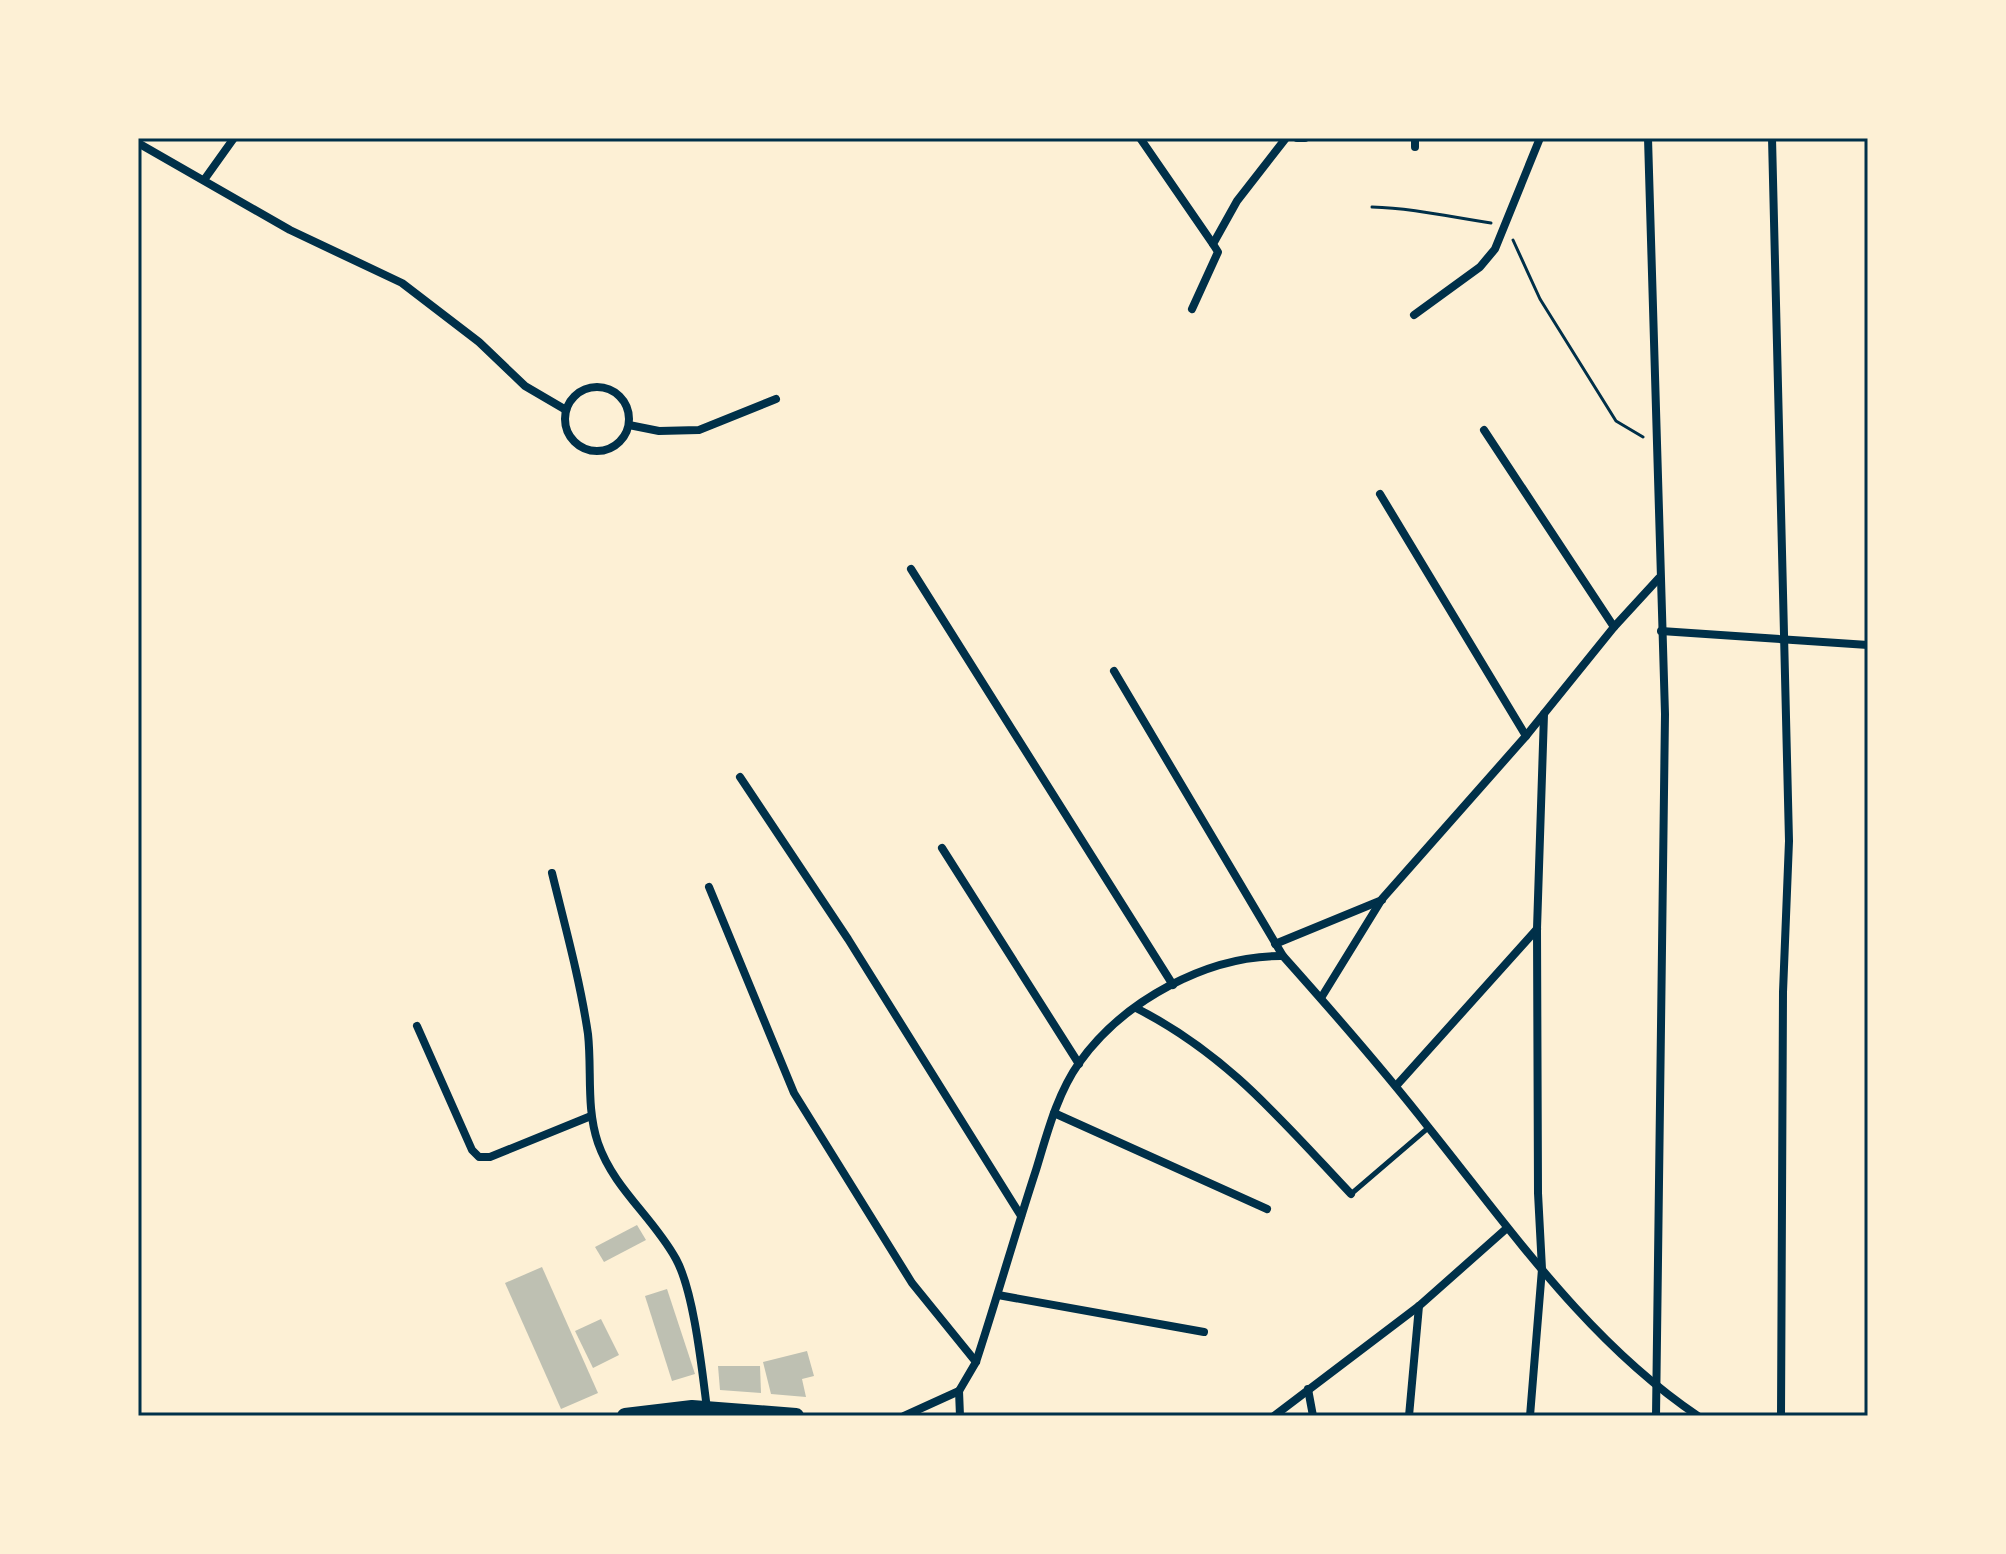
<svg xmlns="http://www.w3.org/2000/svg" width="2006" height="1554" font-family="'Varela Round',sans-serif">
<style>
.building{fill:#bec0b2}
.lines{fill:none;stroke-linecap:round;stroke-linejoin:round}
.path{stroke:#003049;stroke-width:3}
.service{stroke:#003049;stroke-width:5}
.minor{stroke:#003049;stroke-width:8}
.secondary{stroke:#003049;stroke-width:16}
.neatline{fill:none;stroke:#003049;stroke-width:3}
</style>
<rect width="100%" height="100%" fill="#fdf0d5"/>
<g class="building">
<polygon points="637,1225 646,1240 604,1262 595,1247"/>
<polygon points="542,1267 598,1393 561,1409 505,1283"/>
<polygon points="667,1289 695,1374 672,1381 645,1296"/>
<polygon points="601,1319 619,1355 593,1368 575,1331"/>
<polygon points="807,1351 814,1376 802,1379 806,1397 771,1394 763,1362"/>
<polygon points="718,1366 760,1366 761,1393 720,1390"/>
</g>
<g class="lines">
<g class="path">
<path d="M1372,207C1413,208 1451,217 1491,223"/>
<polyline points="1513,240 1540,299 1616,421 1643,437"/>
</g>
<polyline class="service" points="1351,1194 1428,1128"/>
<g class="minor">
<polyline points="1140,138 1213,244"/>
<polyline points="1297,138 1305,138"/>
<polyline points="1415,138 1415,147"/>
<polyline points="1648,138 1665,714 1656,1416"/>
<polyline points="1772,138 1789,841 1783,992 1781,1416"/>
<polyline points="138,143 290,230 402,283 479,342 525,386 566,410"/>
<polyline points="204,180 234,138"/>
<polyline points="1192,309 1218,252 1213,244 1237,201 1286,138"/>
<polyline points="1414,315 1480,267 1495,249 1540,138"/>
<circle cx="597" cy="419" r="32"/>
<polyline points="629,425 659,431 699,430 776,399"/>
<polyline points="1484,430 1614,627 1659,578"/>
<polyline points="1380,494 1526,736"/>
<polyline points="911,569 1173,985"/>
<polyline points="1661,631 1868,645"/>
<polyline points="1114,671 1283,956"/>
<polyline points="740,777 848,939 1021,1216"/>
<polyline points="942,848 1079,1064"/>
<path d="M552,873C565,926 580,980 588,1034C592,1071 586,1108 598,1143C614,1189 653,1217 676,1259C694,1292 702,1370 707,1409"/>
<polyline points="709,887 794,1093 912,1283 976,1362"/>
<polyline points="1275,944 1382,900"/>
<polyline points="1321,998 1382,899 1526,736 1614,627"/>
<path d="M1136,1008C1227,1054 1282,1121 1351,1194"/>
<polyline points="417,1026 472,1150 479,1157 490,1157 591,1116"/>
<polyline points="1396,1086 1537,929"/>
<polyline points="1054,1113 1267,1209"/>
<polyline points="998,1295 1204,1332"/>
<polyline points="1308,1389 1313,1416"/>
<polyline points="904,1416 959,1391"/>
<path d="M960,1416L959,1391L976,1362C997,1298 1015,1234 1036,1170C1047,1134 1057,1094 1079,1063C1123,1001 1207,955 1283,956C1333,1012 1383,1069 1429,1128C1511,1230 1588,1342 1698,1416"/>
<polyline points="1274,1416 1419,1306 1507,1228"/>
<polyline points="1409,1416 1419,1306"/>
<polyline points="1530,1416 1542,1269 1538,1193 1537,929 1544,714"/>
</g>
<polyline class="secondary" points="625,1416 692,1408 796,1416"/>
</g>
<rect width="2006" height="1554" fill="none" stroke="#fdf0d5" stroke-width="280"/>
<rect x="140" y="140" width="1726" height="1274" class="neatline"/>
</svg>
